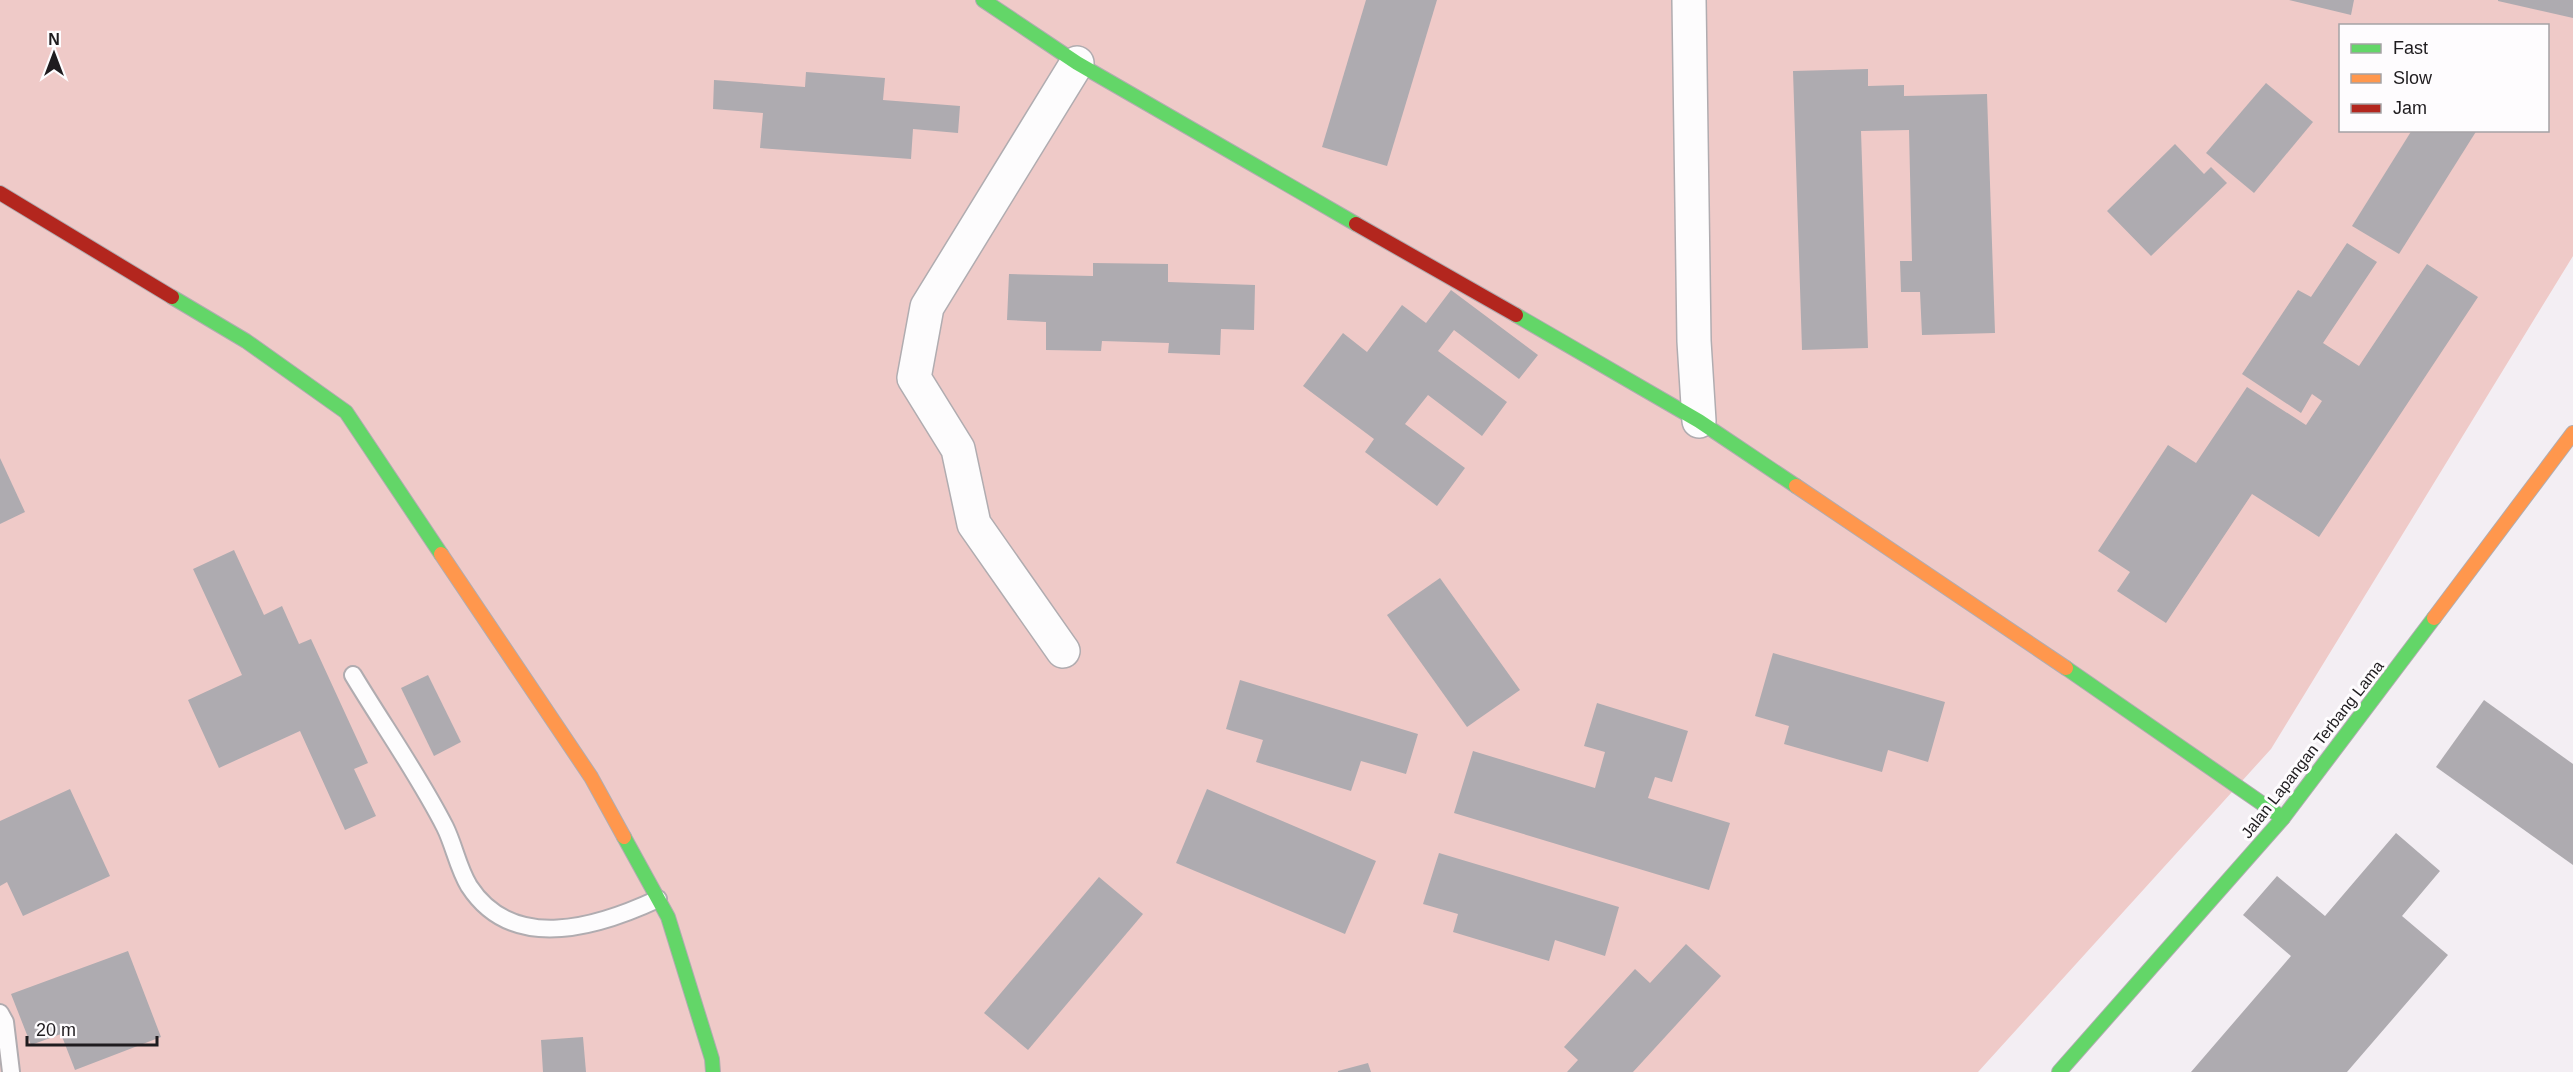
<svg xmlns="http://www.w3.org/2000/svg" width="2573" height="1072" font-family="Arial,sans-serif">
<style>
.forest{fill:#efcac8;fill-rule:evenodd}
.building{fill:#aeabb0}
.lines{fill:none;stroke-linecap:round;stroke-linejoin:round}
.lane-casing{stroke:#b0acb0;stroke-width:20}
.street-casing{stroke:#b0acb0;stroke-width:36}
.fast-casing{stroke:#b0acb0;stroke-width:16}
.slow-casing{stroke:#b0acb0;stroke-width:16}
.jam-casing{stroke:#b0acb0;stroke-width:16}
.lane{stroke:#fdfcfd;stroke-width:16}
.street{stroke:#fdfcfd;stroke-width:33}
.fast{stroke:#63d668;stroke-width:14}
.slow{stroke:#ff974d;stroke-width:14}
.jam{stroke:#b3261e;stroke-width:14}
.labels{text-anchor:middle;stroke-width:6;stroke-linejoin:round;paint-order:stroke}
.street-label{font-size:16px;fill:#1f1c1f;stroke:#fefcfe}
</style>
<rect width="100%" height="100%" fill="#f3eef3"/>
<path class="forest" d="M0,0H2573V256L2271,749L1978,1072H0ZM2340,26H2548V130H2340Z"/>
<g class="building">
<polygon points="1366,0 1437,0 1387,166 1322,147"/>
<polygon points="2289,0 2354,0 2351,15"/>
<polygon points="2498,0 2573,0 2573,18 2498,1"/>
<polygon points="1868,69 1868,86 1904,85 1904,96 1987,94 1995,333 1922,335 1920,292 1901,292 1900,261 1912,261 1909,130 1861,131 1868,348 1802,350 1793,71"/>
<polygon points="806,72 885,78 883,100 960,106 958,133 913,129 911,159 760,148 763,113 713,109 714,80 805,87"/>
<polygon points="2266,83 2313,122 2254,193 2206,153"/>
<polygon points="2412,130 2477,130 2399,254 2352,226"/>
<polygon points="2175,144 2204,174 2211,167 2227,183 2151,256 2107,211"/>
<polygon points="2347,243 2377,262 2323,343 2359,366 2427,264 2478,297 2319,537 2252,494 2166,623 2117,591 2130,572 2098,551 2168,445 2196,463 2247,387 2306,425 2322,401 2312,394 2301,413 2242,374 2298,290 2311,297"/>
<polygon points="1093,263 1168,264 1168,282 1255,285 1254,330 1221,329 1220,355 1168,353 1169,343 1102,341 1101,351 1046,350 1046,322 1007,320 1009,274 1093,276"/>
<polygon points="1451,290 1538,355 1519,379 1454,330 1438,351 1507,402 1482,436 1428,395 1405,424 1465,468 1437,506 1365,452 1374,439 1303,386 1343,333 1367,352 1402,305 1426,323"/>
<polygon points="0,458 25,512 0,524"/>
<polygon points="234,550 264,615 282,606 299,644 311,639 368,763 354,769 376,816 345,830 300,731 219,768 188,700 242,675 193,569"/>
<polygon points="1440,578 1520,690 1467,727 1387,615"/>
<polygon points="1773,653 1945,702 1928,762 1888,750 1882,772 1784,744 1789,726 1755,716"/>
<polygon points="428,675 461,742 434,756 401,688"/>
<polygon points="1240,680 1418,734 1406,774 1361,761 1351,791 1256,762 1263,740 1226,729"/>
<polygon points="2484,700 2573,764 2573,865 2436,767"/>
<polygon points="1597,703 1688,731 1672,782 1655,777 1648,798 1730,823 1709,890 1454,813 1473,751 1595,788 1605,752 1584,746"/>
<polygon points="70,789 110,876 23,916 7,882 0,886 0,821"/>
<polygon points="1207,789 1376,861 1345,934 1176,863"/>
<polygon points="2396,833 2440,871 2402,916 2448,955 2347,1072 2191,1072 2291,956 2243,915 2277,876 2325,916"/>
<polygon points="1439,853 1619,907 1605,956 1555,940 1549,961 1453,932 1458,914 1423,904"/>
<polygon points="1099,877 1143,914 1028,1050 984,1013"/>
<polygon points="1686,944 1721,976 1633,1072 1567,1072 1578,1060 1564,1047 1635,969 1650,983"/>
<polygon points="128,951 161,1037 75,1070 61,1034 31,1045 11,994"/>
<polygon points="583,1037 586,1072 543,1072 541,1040"/>
<polygon points="1368,1063 1371,1072 1338,1072 1338,1071"/>
</g>
<g class="lines">
<defs>
<g id="lane">
<path d="M353,675C383,725 418,774 445,827C454,845 458,868 469,886C513,954 598,927 658,899"/>
<polyline points="0,1013 5,1022 11,1072"/>
</g>
<g id="street">
<polyline points="1689,0 1694,341 1699,421"/>
<polyline points="1063,651 974,524 958,449 914,378 927,307 1077,63"/>
</g>
<g id="fast">
<polyline points="983,0 1077,63 1356,224"/>
<polyline points="172,297 246,341 346,412 441,554"/>
<polyline points="1516,315 1699,421 1796,486"/>
<polyline points="2066,668 2283,818"/>
<polyline points="624,837 668,917 712,1059 713,1072"/>
<polyline points="2059,1072 2283,818 2434,618"/>
</g>
<g id="slow">
<polyline points="1796,486 2066,668"/>
<polyline points="441,554 591,777 624,837"/>
<polyline points="2434,618 2573,433"/>
</g>
<g id="jam">
<polyline points="0,193 172,297"/>
<polyline points="1356,224 1516,315"/>
</g>
</defs>
<use href="#lane" class="lane-casing"/>
<use href="#street" class="street-casing"/>
<use href="#fast" class="fast-casing"/>
<use href="#slow" class="slow-casing"/>
<use href="#jam" class="jam-casing"/>
<use href="#lane" class="lane"/>
<use href="#street" class="street"/>
<use href="#fast" class="fast"/>
<use href="#slow" class="slow"/>
<use href="#jam" class="jam"/>
</g>
<g class="labels">
<g class="street-label">
<text transform="translate(2312 749) rotate(-52)" y="6">Jalan Lapangan Terbang Lama</text>
</g>
</g>
<rect x="2339" y="24" width="210" height="108" fill="#fefcfe" stroke="#a5a2a5" stroke-width="1.5"/>
<rect x="2351" y="44" width="30" height="9" fill="#63d668" stroke="#a5a2a5" stroke-width="1.5"/>
<text x="2393" y="54" font-size="18" fill="#1f1c1f">Fast</text>
<rect x="2351" y="74" width="30" height="9" fill="#ff974d" stroke="#a5a2a5" stroke-width="1.5"/>
<text x="2393" y="84" font-size="18" fill="#1f1c1f">Slow</text>
<rect x="2351" y="104" width="30" height="9" fill="#b3261e" stroke="#a5a2a5" stroke-width="1.5"/>
<text x="2393" y="114" font-size="18" fill="#1f1c1f">Jam</text>
<g transform="translate(54 54)" stroke="#fefcfe" stroke-width="4.5" paint-order="stroke">
<path d="M0-4.5L10 22L0 15L-10 22Z" fill="#1f1c1f"/>
<text y="-9" font-size="16" font-weight="bold" text-anchor="middle" fill="#1f1c1f">N</text>
</g>
<path d="M27 1036v9h130v-9" fill="none" stroke="#1f1c1f" stroke-width="3"/>
<text x="36" y="1036" font-size="18" fill="#1f1c1f" stroke="#fefcfe" stroke-width="4.5" paint-order="stroke">20 m</text>
</svg>
